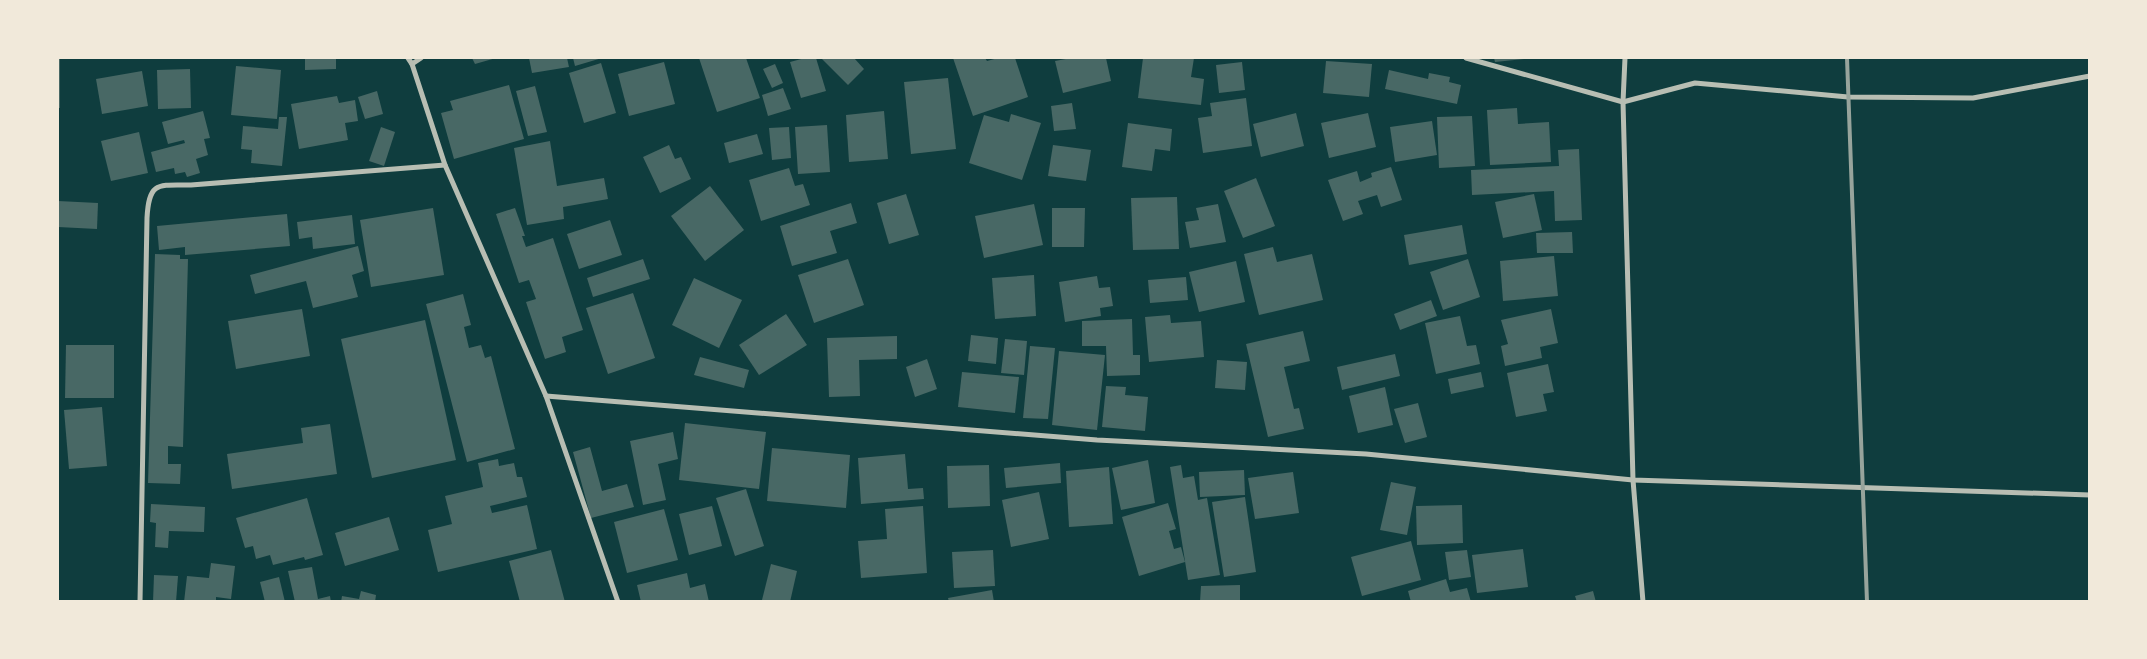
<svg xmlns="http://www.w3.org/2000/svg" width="2147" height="659" font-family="'Exo 2',sans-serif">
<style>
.building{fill:#486865}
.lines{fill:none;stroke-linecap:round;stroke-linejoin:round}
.minor{stroke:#b8beb3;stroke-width:5}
.rail{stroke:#97a49c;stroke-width:4}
</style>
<rect width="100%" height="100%" fill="#0f3d3e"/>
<g class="building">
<rect x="58" y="58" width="2" height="50"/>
<polygon points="305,58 336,58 336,69 305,70"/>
<polygon points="472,58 496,58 475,64"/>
<polygon points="529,58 567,58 569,67 532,73"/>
<polygon points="573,58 602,58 575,66"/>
<polygon points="699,58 746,58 760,98 717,112"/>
<polygon points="805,58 816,58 826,91 801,98 790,62"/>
<polygon points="821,58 854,58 864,69 848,85"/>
<polygon points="953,58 985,58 987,61 998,58 1015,58 1028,97 973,116"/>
<polygon points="1071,58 1106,58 1111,81 1063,93 1055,61"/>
<polygon points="1143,58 1194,58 1191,77 1204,79 1201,105 1138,98"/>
<polygon points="1494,58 1524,58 1524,59 1495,62"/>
<polygon points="1326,61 1372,64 1369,97 1323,93"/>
<polygon points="664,62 675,104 629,116 618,74"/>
<polygon points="1242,62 1245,90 1219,93 1216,65"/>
<polygon points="601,63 616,113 584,123 569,73"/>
<polygon points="775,64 783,83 772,88 763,69"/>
<polygon points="236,66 281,70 277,119 231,115"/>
<polygon points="190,69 191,108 158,109 157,70"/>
<polygon points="1389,70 1428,79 1429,73 1450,77 1449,82 1461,85 1457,104 1385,89"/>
<polygon points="142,71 148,106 102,114 96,79"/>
<polygon points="948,78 956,149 911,154 904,82"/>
<polygon points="509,85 524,139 454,159 441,113 453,110 450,101"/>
<polygon points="535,86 547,132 528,136 516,91"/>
<polygon points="783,88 791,109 768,116 762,95"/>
<polygon points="377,91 383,114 365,119 358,97"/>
<polygon points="337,96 339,103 355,100 358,121 345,123 348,140 299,149 291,104"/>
<polygon points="1246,98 1252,146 1203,153 1198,118 1212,116 1210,103"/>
<polygon points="1072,103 1076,129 1054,131 1051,106"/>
<polygon points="1517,108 1518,124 1549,122 1551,162 1490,165 1487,110"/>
<polygon points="203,111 210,138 204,139 208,155 196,159 200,173 187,177 185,172 175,174 174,168 156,172 151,152 185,143 184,140 168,144 162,122"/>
<polygon points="884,111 888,159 849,162 846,115"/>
<polygon points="1296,113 1304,146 1261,157 1253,124"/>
<polygon points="1368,113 1376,147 1329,158 1321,123"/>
<polygon points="1011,114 1041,123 1022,180 969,163 984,115 1009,122"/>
<polygon points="1472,116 1475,166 1439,168 1437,117"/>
<polygon points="279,117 287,117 282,166 251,163 252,150 241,149 243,126 278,129"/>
<polygon points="1432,121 1437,155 1395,162 1390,127"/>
<polygon points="1128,123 1172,129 1170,151 1155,149 1152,171 1122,167"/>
<polygon points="827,125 830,172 798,174 795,127"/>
<polygon points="381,127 395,132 384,166 369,161"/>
<polygon points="789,127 791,158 772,160 769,128"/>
<polygon points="139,132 148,173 111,181 101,141"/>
<polygon points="757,134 763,154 729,163 724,143"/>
<polygon points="550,141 557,186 604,178 608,199 563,207 564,219 527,225 514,148"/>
<polygon points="669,145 675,159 681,157 691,179 660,193 643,157"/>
<polygon points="1053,145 1091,150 1086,181 1048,176"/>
<polygon points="1579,149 1582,220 1555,221 1554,191 1472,195 1471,170 1559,166 1558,150"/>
<polygon points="1391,167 1402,200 1381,207 1377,195 1358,201 1363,214 1343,221 1328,180 1357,171 1360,182 1372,177 1371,173"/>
<polygon points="789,168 795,186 803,184 810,205 761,221 749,180"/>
<polygon points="1256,178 1275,226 1243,238 1224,191"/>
<polygon points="710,186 744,230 705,261 671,216"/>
<polygon points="906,194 919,235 889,244 877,203"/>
<polygon points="1534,194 1542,230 1503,238 1495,202"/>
<polygon points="1177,197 1179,249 1133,250 1131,198"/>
<polygon points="58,201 98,203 97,229 58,227"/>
<polygon points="851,203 857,223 830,231 837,253 792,266 780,226"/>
<polygon points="1034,204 1043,245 984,258 975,216"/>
<polygon points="1218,204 1226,242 1190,248 1185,222 1199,220 1196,208"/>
<polygon points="433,208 444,275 371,287 360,220"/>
<polygon points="515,208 525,236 522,236 526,247 553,238 583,330 562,337 566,352 545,359 526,302 536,299 529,280 519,283 496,214"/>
<polygon points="1052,208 1085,208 1084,247 1052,247"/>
<polygon points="287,214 290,246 185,255 185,247 159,250 157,226"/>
<polygon points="352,215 355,244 313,249 312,237 299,239 297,222"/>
<polygon points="610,220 622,255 579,269 567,234"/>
<polygon points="1462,225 1467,254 1409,265 1404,235"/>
<polygon points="1572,232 1573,253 1537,253 1536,233"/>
<polygon points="358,246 364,271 352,275 358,297 313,308 306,281 255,294 250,275"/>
<polygon points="1273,247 1277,262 1312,254 1323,300 1259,315 1244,254"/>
<polygon points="155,254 180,255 180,259 188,259 183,447 168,446 168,464 181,464 180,484 148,483"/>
<polygon points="1554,256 1558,296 1503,301 1500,261"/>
<polygon points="643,259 650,279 593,297 587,278"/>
<polygon points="848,259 864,305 814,323 798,275"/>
<polygon points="1468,259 1480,297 1443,310 1430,272"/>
<polygon points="1236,261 1245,302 1199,312 1189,272"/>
<polygon points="1034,275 1036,316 995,319 992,278"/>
<polygon points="1097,276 1099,288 1110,287 1113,306 1100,308 1101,316 1065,322 1059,282"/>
<polygon points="1186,277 1188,300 1150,303 1148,280"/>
<polygon points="694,278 742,300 719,348 672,325"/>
<polygon points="633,293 655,358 608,374 586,308"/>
<polygon points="463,294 471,325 464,327 469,348 481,345 485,358 491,356 515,449 467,462 426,304"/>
<polygon points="1431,300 1437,316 1400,330 1394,314"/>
<polygon points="302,309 310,356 236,369 228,321"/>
<polygon points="1551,309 1558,343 1540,347 1542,358 1505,366 1501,346 1508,344 1501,320"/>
<polygon points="786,314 807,345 759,375 739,345"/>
<polygon points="1170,315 1171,323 1201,321 1204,357 1149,362 1145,317"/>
<polygon points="1460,316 1467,346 1476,345 1480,364 1436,374 1425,323"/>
<polygon points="1132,319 1133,355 1140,355 1140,375 1107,376 1106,346 1082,346 1082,321"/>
<polygon points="425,320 456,460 372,478 341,339"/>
<polygon points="1303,331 1310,361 1284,367 1294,409 1299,408 1304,429 1268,437 1246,344"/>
<polygon points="971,335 998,338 996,364 968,361"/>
<polygon points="897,336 897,359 859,360 860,396 829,397 827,338"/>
<polygon points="1005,339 1027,341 1024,375 1001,373"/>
<polygon points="66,345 114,345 114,398 65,398"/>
<polygon points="1030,346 1055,348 1048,419 1023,418"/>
<polygon points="1059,351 1105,355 1097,430 1052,425"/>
<polygon points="1395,354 1400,376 1342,390 1337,367"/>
<polygon points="700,357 749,370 744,388 694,375"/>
<polygon points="927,359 937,389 915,397 906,367"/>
<polygon points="1217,360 1247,362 1245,390 1215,388"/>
<polygon points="1548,364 1554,392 1543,394 1547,411 1516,417 1507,373"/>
<polygon points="962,372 1019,377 1015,413 958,407"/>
<polygon points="1481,372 1484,387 1451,394 1448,379"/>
<polygon points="1106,386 1126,387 1125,395 1148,397 1145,431 1102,427"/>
<polygon points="1385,387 1393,425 1358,433 1349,396"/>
<polygon points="1418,403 1427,437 1405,443 1394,409"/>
<polygon points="102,407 107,466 69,469 64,410"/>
<polygon points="685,423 766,432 759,489 679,480"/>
<polygon points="330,424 337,474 232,489 227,454 303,443 301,428"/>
<polygon points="673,432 678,459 658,464 666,500 643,505 630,441"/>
<polygon points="590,447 602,491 627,484 634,507 591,518 573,452"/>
<polygon points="772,448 850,455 846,508 767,501"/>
<polygon points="905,454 908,489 923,488 924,499 861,504 858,458"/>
<polygon points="498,459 499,466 514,463 517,477 522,477 527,497 490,506 492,513 527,505 537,549 438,572 428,530 452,524 445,496 483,487 478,463"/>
<polygon points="1148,460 1155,503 1121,510 1112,468"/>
<polygon points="1060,463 1061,483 1006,488 1004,468"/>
<polygon points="989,465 990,506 948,508 947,466"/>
<polygon points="1181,465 1183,478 1194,476 1198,500 1207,498 1220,575 1188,580 1170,467"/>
<polygon points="1109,467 1113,524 1069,527 1066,471"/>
<polygon points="1244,470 1245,495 1200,497 1199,472"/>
<polygon points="1293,472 1299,513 1255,519 1248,478"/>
<polygon points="1391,482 1416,487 1407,535 1380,530"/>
<polygon points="746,489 764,546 735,556 716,498"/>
<polygon points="1039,492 1049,539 1011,547 1002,500"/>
<polygon points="1245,497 1256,572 1224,577 1212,502"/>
<polygon points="307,498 323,555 305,560 304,557 273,565 270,555 256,559 253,546 245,548 236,518"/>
<polygon points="1168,503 1176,529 1169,531 1174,549 1181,547 1185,562 1139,576 1122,517"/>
<polygon points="151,504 205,507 204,532 169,531 168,548 155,547 156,523 150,522"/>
<polygon points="1462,505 1463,543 1417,545 1416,506"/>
<polygon points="712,506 722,546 689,555 679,514"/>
<polygon points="923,506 927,573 861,578 858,541 887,539 885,509"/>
<polygon points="664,509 678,560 627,573 614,522"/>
<polygon points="389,517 399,550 345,566 335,533"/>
<polygon points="1411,541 1421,580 1362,596 1351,557"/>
<polygon points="1523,549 1528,587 1477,593 1472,555"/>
<polygon points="551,550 565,602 520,602 509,561"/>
<polygon points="993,550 995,586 954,588 952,552"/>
<polygon points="1467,550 1471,577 1449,580 1445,552"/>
<polygon points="211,563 235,566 231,599 216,597 216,602 184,602 187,576 209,578"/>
<polygon points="771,564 797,571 790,602 762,600"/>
<polygon points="312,567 318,599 330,596 331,602 295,602 288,571"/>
<polygon points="687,573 690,588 705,584 709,602 641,602 637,585"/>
<polygon points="154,575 178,576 176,602 153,602"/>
<polygon points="279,577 285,602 265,602 260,582"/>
<polygon points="1446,579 1450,592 1467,588 1471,602 1411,602 1408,591"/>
<polygon points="1240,585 1240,602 1200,602 1201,586"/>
<polygon points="992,590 994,602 949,602 948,598"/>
<polygon points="361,591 376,595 375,602 341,602 342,596 359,599"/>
<polygon points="1593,591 1596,602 1577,602 1575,596"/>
</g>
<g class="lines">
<g class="minor">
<polyline points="408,58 412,64 445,165 546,396 618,602"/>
<polyline points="1466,58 1623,102 1695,83 1848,97 1973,98 2090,76"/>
<polyline points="1625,58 1623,102 1633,480 1643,602"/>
<polyline points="412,64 421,58"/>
<polyline points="546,396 1097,440 1366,454 1633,480 2090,495"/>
<path d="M140,602L147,218C149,181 158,185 191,185L445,165"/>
</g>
<polyline class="rail" points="1847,58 1867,602"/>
</g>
<rect width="2147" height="659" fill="none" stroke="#f1e9da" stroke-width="118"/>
</svg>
